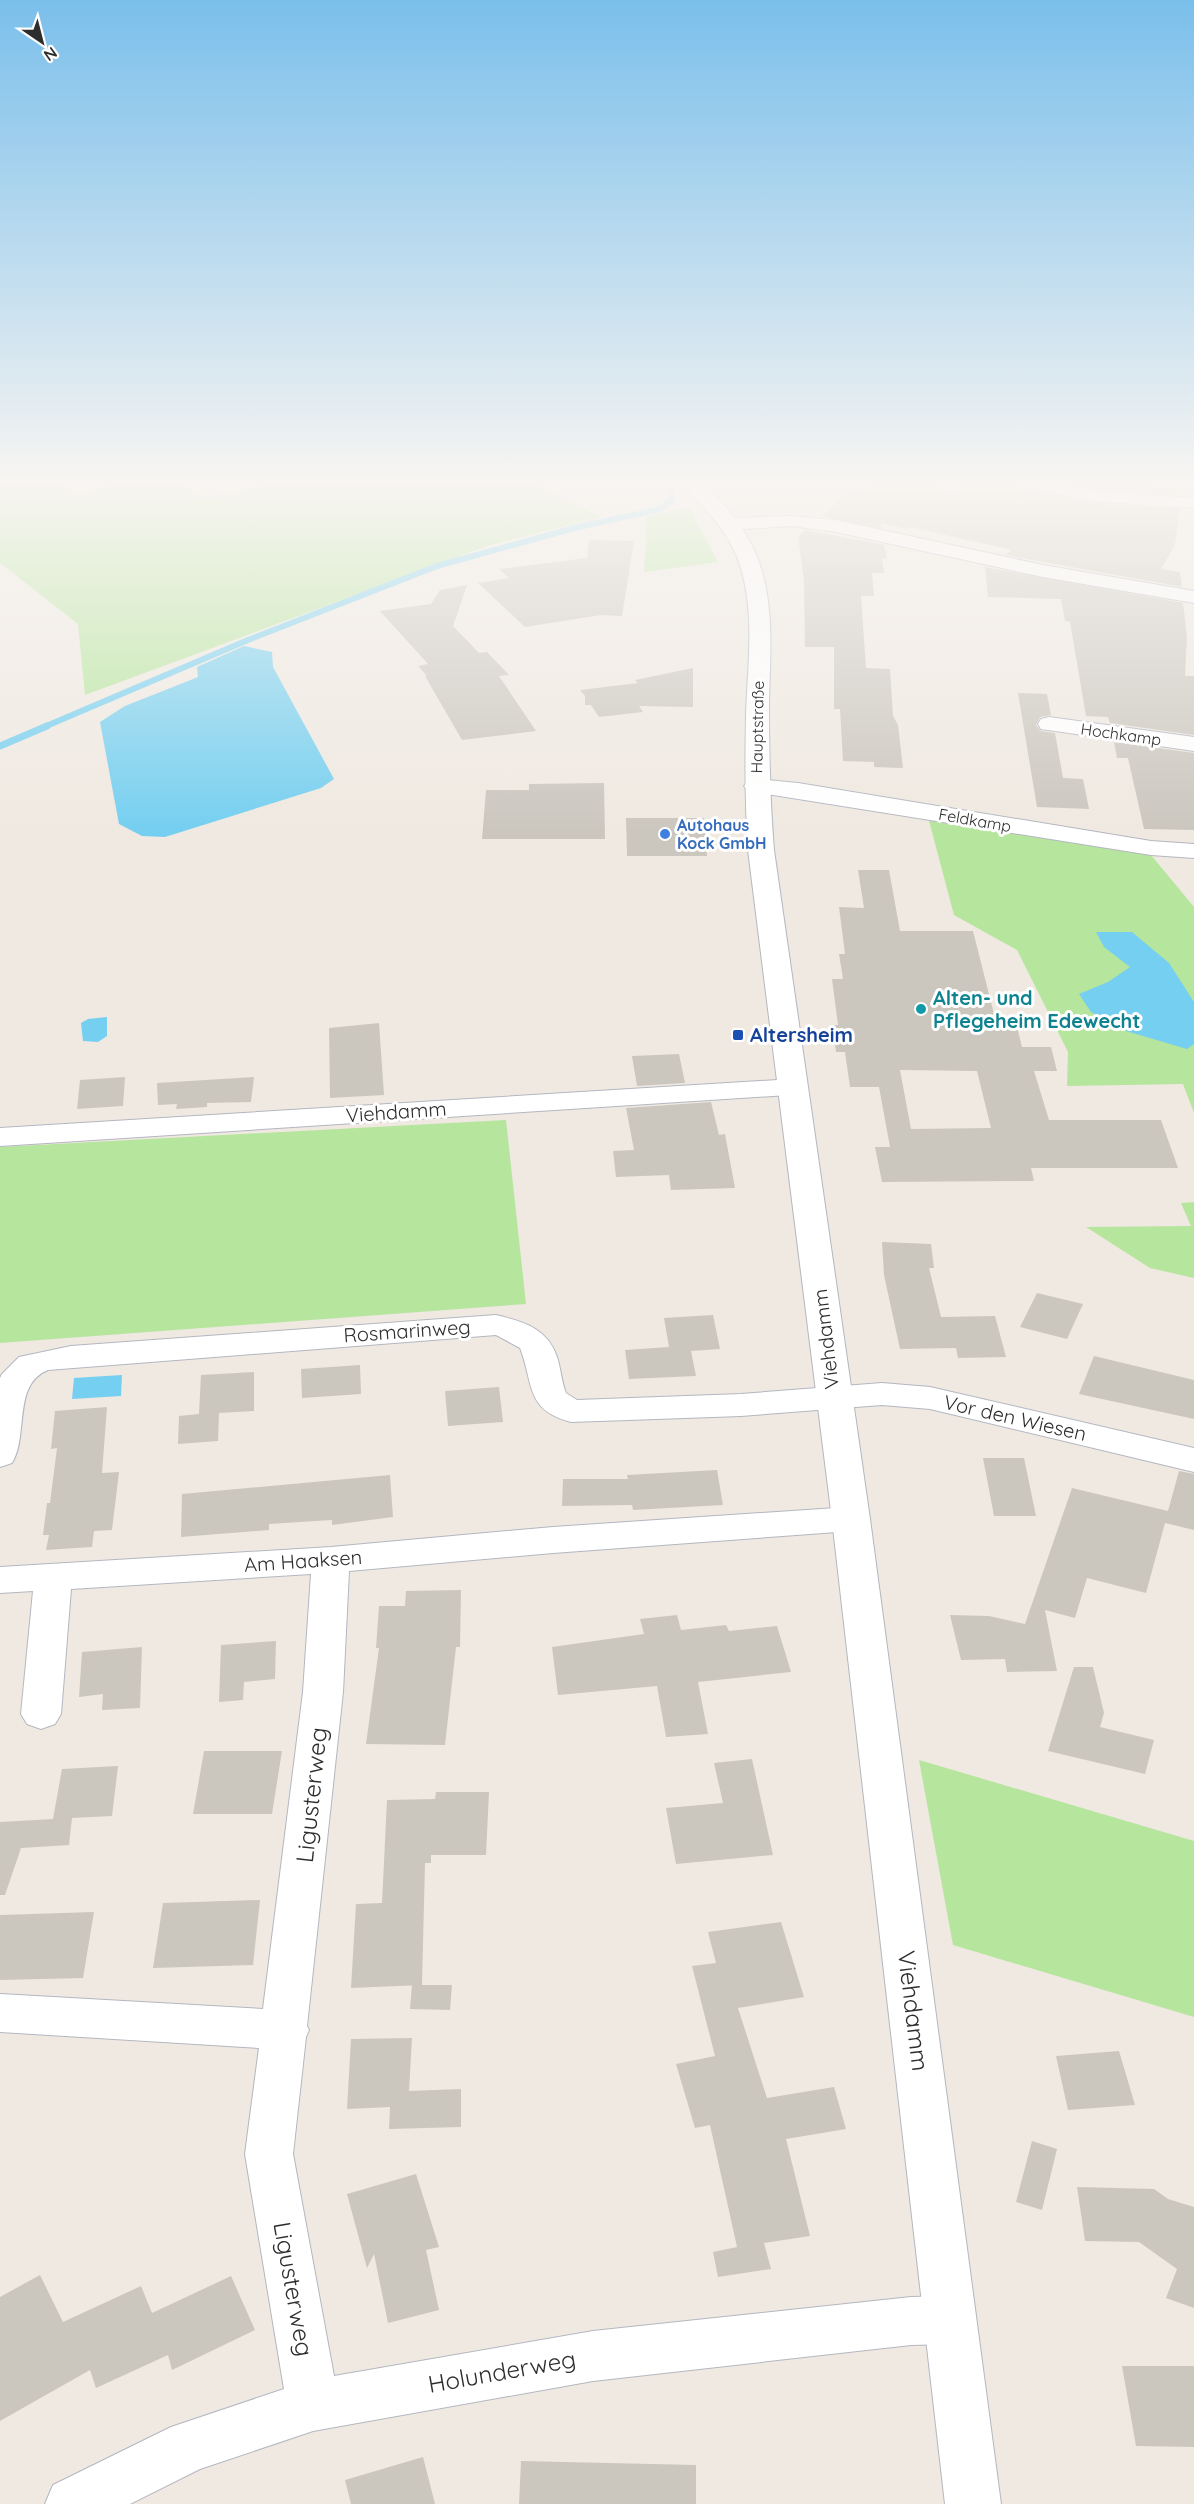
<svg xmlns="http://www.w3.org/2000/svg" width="1194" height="2504" font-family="Quicksand,sans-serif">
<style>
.green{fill:#b6e59e}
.water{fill:#75cff0}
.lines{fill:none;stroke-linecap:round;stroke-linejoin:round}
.stream-far1{stroke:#75cff0;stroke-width:6}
.stream{stroke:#75cff0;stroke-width:7}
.building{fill:#cbc7bf;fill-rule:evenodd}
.minor-casing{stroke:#b4b7c1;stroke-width:2}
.secondary-casing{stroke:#b4b7c1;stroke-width:2}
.minor{fill:#fff;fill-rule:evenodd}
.secondary{fill:#fff;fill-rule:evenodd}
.shop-dot{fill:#3f7fe0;stroke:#fff;stroke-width:2}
.culture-dot{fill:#0f9aa8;stroke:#fff;stroke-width:2}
.transit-dot{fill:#1a4fb4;stroke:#fff;stroke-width:2}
.labels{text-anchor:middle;stroke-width:6;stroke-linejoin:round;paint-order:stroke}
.far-street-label{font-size:16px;fill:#2e2e2e;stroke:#fff}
.far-shop-label{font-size:16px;font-weight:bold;fill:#366cbe;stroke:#fff;text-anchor:start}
.culture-label{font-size:20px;font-weight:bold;fill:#0d838f;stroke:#fff;text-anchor:start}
.transit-label{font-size:20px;font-weight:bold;fill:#164399;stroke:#fff;text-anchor:start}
.street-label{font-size:20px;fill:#2e2e2e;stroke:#fff}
.near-street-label{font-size:24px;fill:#2e2e2e;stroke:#fff}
</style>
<rect width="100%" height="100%" fill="#efe9e1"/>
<g class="green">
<polygon points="0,481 56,481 75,494 132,481 176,481 203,499 282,481 531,481 601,517 490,545 85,695 78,624 0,563"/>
<polygon points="689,508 718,562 644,572 647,516"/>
<polygon points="928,817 1146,849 1194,907 1194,1113 1183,1084 1067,1086 1068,1052 1017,950 954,915"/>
<polygon points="506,1120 526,1304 0,1343 0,1147"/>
<polygon points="1194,1202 1194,1278 1150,1268 1086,1227 1191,1226 1181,1203"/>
<polygon points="919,1760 1194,1841 1194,2017 953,1945"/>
</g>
<g class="water">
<polygon points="244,646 272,652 273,667 334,779 321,788 165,837 142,836 119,824 100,722 125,706 198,677 197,667"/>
<polygon points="1096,932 1132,932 1169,963 1194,1002 1194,1044 1187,1049 1126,1031 1091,1012 1079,994 1108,982 1130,967 1104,947"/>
<polygon points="107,1017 107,1036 98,1042 83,1041 81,1023 88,1019"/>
<polygon points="122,1375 121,1396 72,1399 74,1378"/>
</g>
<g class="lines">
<polyline class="stream-far1" points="44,727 248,640 437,566 574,528 660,509 672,500 671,489"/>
<polyline class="stream" points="0,746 47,726"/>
</g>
<g class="building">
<polygon points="891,481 918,481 956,495 958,481 1014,481 1018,487 1090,503 1180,509 1175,545 1161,569 1180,572 1182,587 1005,555 1012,550 910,527 907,529 881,523 881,528 821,516 849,492"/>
<polygon points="1056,481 1096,481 1183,488 1182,495 1090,489"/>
<polygon points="805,530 884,545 887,559 882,558 884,573 872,573 874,596 861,596 866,668 890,669 893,716 898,725 903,768 874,767 874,762 843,761 840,709 834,709 834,647 805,647 804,581 798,536"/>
<polygon points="589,540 634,541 622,616 601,615 525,627 478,583 509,578 499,569 587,558"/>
<polygon points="985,567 1183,603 1187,637 1185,676 1194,676 1194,735 1110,723 1108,717 1086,716 1070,622 1065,621 1061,599 988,597"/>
<polygon points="467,585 453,626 479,653 487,652 509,675 499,676 536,731 462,740 425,676 427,676 418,666 428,664 380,611 431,604 440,590"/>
<polygon points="693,668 693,707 639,706 643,712 599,717 591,705 585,705 585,696 580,690 638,683 635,680"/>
<polygon points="1018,693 1047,694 1051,715 1040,717 1036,725 1041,731 1055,733 1063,778 1083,779 1089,809 1037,807"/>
<polygon points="1114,742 1194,753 1194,830 1144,829 1128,758 1117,758"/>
<polygon points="604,783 605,839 482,839 486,790 529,790 529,784"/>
<polygon points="626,818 704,818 707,856 627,856"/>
<path d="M858,870H889L900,931H973L997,1026L1017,1027L1022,1047H1051L1057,1071H1034L1049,1120H1161L1178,1168H1031L1034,1181L882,1182L875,1147H890L879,1087H850L845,1052H836L833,1025H838L832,979H843L839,954H845L839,907L864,908ZM900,1070L977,1071L991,1128L911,1129Z"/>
<polygon points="379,1023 384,1095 330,1098 329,1028"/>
<polygon points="679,1054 685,1083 637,1086 632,1056"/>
<polygon points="125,1077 123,1106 77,1109 80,1080"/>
<polygon points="254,1077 251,1102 207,1103 207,1107 176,1109 177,1104 158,1105 157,1083"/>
<polygon points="711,1102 719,1135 725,1134 735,1188 671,1190 669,1175 616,1177 613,1151 634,1150 626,1108"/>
<polygon points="882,1242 931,1244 934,1268 929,1268 941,1317 995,1316 1006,1357 958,1358 956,1348 900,1349 884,1275"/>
<polygon points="1037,1293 1083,1304 1067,1339 1020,1327"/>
<polygon points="713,1315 720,1349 691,1351 696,1376 629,1379 625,1350 669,1347 664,1318"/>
<polygon points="1094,1356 1194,1380 1194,1419 1079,1394"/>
<polygon points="360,1365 361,1394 302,1398 301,1369"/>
<polygon points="254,1372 254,1411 219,1413 218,1441 178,1444 179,1416 199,1414 201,1375"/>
<polygon points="499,1387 503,1422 448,1426 445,1391"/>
<polygon points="107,1407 102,1473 119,1472 112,1530 94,1531 92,1547 46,1550 49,1535 43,1535 47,1503 50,1503 57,1448 51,1449 55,1411"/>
<polygon points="983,1458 1024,1458 1036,1516 994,1516"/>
<polygon points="717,1470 723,1505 633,1510 632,1505 562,1506 563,1479 628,1479 627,1475"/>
<polygon points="1179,1471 1194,1474 1194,1530 1165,1523 1146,1593 1087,1578 1075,1618 1045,1610 1057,1671 1007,1672 1005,1659 961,1660 950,1615 989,1616 1025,1624 1072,1488 1168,1511"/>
<polygon points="390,1475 393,1517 332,1525 332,1520 269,1524 269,1530 181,1537 182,1494"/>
<polygon points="461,1590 460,1647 456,1647 445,1745 366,1744 379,1648 376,1648 379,1606 405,1606 406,1591"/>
<polygon points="677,1615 681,1630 726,1625 729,1631 777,1626 791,1672 698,1682 708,1734 666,1737 657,1686 558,1695 552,1647 644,1634 640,1619"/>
<polygon points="276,1641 275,1679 244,1682 243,1700 219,1702 221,1645"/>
<polygon points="142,1647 140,1708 102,1710 103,1694 79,1697 82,1652"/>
<polygon points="1074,1667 1093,1667 1104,1713 1100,1727 1154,1740 1145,1774 1048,1751"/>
<polygon points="204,1751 282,1751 272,1814 193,1814"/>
<polygon points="752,1759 773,1855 676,1864 666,1808 723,1803 714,1763"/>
<polygon points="118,1766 112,1816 72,1818 69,1845 21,1848 5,1895 0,1895 0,1822 53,1819 62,1769"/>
<polygon points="436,1792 489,1792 486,1855 431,1855 431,1863 425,1863 422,1985 351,1988 356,1904 382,1903 387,1800 435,1799"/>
<polygon points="260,1900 253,1965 153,1968 163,1903"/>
<polygon points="94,1912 83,1978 0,1980 0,1915"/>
<polygon points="781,1922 804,1997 738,2008 767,2098 834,2087 846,2129 786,2139 810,2236 764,2243 771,2269 718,2277 713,2252 737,2247 710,2125 695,2128 676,2064 715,2056 692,1966 716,1963 708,1932"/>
<polygon points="412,1985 452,1985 450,2010 410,2009"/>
<polygon points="412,2038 409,2091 461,2089 461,2127 389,2129 390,2107 347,2109 351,2039"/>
<polygon points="1119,2051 1135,2105 1068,2110 1056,2056"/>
<polygon points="1032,2141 1057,2149 1042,2210 1016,2202"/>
<polygon points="416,2174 439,2247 426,2250 439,2310 388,2323 374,2254 367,2268 347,2194"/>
<polygon points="1077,2187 1154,2189 1168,2199 1194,2207 1194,2308 1166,2298 1177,2269 1139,2242 1085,2241"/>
<polygon points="40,2275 63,2322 141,2286 152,2313 231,2276 255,2330 172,2370 168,2355 96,2388 90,2370 0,2421 0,2297"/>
<polygon points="1122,2366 1194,2366 1194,2447 1136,2446"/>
<polygon points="423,2457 435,2504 351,2504 345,2480"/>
<polygon points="521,2461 696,2465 696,2504 519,2504"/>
</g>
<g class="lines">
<defs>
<g id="minor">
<polygon points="1016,481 1047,481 1090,491 1194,498 1194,508 1090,501 1019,485"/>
<polygon points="791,516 836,520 1043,565 1194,591 1194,603 1043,577 836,532 791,526 730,530 721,524 730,518"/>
<polygon points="1049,717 1194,737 1194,751 1041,729 1038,724 1041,719"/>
<polygon points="756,779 798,783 1151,841 1194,844 1194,858 1151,855 748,791 744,786 748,781"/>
<polygon points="793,1079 803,1082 807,1088 803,1094 0,1146 0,1128"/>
<path d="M496,1315C525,1322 549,1329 558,1360C561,1371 562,1383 566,1393L577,1400L741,1394L882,1383L930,1387L1194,1448V1472L930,1409L882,1405L741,1416L571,1422C525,1410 534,1384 520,1348L496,1335L48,1370C12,1384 29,1436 12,1463L0,1467V1378L2,1374L19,1357L71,1346Z"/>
<polygon points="851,1507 864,1510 869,1519 864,1528 851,1531 553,1553 349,1571 343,1692 307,2026 309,2030 306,2037 293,2154 334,2376 593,2331 911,2297 951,2296 969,2303 976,2320 969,2337 951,2344 911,2345 593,2381 313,2431 200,2469 130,2504 45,2504 53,2485 171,2427 284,2389 245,2154 259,2048 0,2032 0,1994 263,2009 303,1692 311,1574 71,1589 61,1714 55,1724 41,1729 27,1724 21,1714 33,1591 0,1593 0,1567 331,1547 553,1527"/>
</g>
<path id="secondary" d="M682,481H701C725,504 748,531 759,562C775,608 770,656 769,703C769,752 770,801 774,850L870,1519L1001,2504H945L832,1519L748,850C745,804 745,759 746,713C748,659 757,600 734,550C721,522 699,505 682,481Z"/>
</defs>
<use href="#minor" class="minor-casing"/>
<use href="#secondary" class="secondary-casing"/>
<use href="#minor" class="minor"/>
<use href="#secondary" class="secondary"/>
</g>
<linearGradient id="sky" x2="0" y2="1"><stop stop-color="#7abfeb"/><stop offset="0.58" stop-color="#f8f5f2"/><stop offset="1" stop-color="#f8f5f2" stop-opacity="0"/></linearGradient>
<rect width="1194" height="831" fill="url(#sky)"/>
<circle class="shop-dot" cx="665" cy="834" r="6"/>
<circle class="culture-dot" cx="921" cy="1009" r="6"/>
<rect class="transit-dot" x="732" y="1029" width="12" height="12" rx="3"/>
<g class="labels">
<g class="far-street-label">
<text transform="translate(757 727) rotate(-89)" y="6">Hauptstraße</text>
<text transform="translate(1121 734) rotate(8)" y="6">Hochkamp</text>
<text transform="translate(975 820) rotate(10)" y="6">Feldkamp</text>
</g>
<g class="far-shop-label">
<text x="677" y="831">Autohaus<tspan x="677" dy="18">Kock GmbH</tspan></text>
</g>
<g class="culture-label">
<text x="933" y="1005">Alten- und<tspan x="933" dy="23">Pflegeheim Edewecht</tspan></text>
</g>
<g class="transit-label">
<text x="750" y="1042">Altersheim</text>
</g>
<g class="street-label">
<text transform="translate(396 1112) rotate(-4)" y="7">Viehdamm</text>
<text transform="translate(407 1331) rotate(-4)" y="7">Rosmarinweg</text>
<text transform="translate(826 1339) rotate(-97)" y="7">Viehdamm</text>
<text transform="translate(1015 1418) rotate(13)" y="7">Vor den Wiesen</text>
<text transform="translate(303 1561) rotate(-4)" y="7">Am Haaksen</text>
</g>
<g class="near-street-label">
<text transform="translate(312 1795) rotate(-84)" y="8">Ligusterweg</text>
<text transform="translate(913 2011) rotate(83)" y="8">Viehdamm</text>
<text transform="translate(293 2289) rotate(80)" y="8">Ligusterweg</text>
<text transform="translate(502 2372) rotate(-10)" y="8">Holunderweg</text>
</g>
</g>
<g transform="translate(42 42) rotate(145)" stroke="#ffffff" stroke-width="4.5" paint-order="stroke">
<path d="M0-4.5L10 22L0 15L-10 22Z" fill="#2e2e2e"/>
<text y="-9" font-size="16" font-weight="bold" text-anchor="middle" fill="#2e2e2e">N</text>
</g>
</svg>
